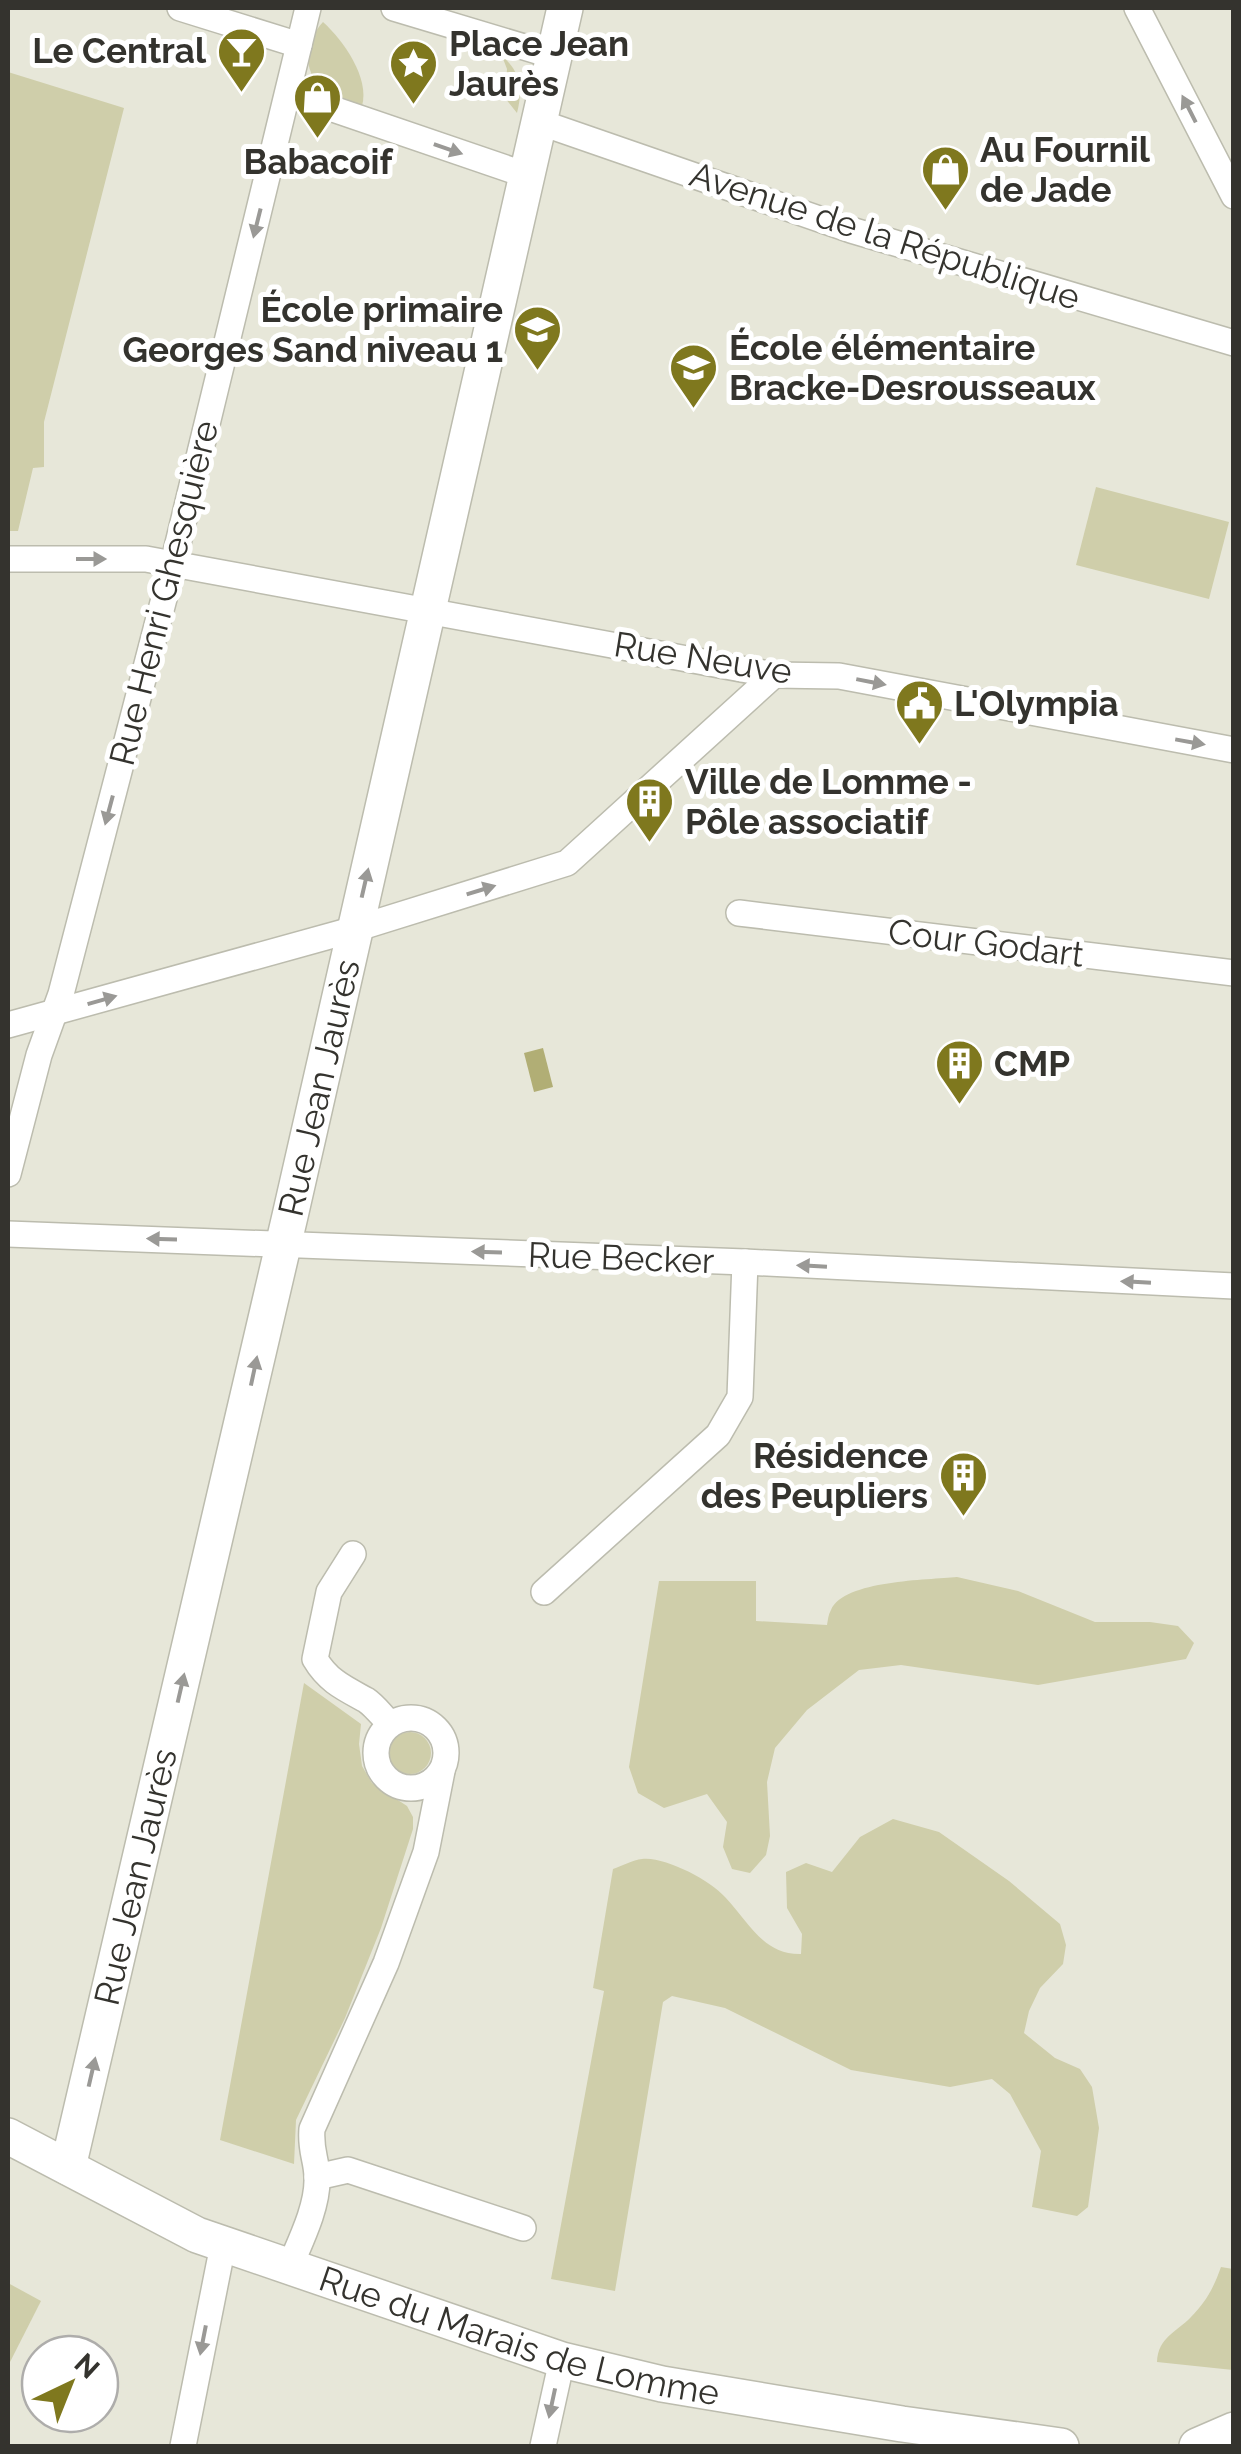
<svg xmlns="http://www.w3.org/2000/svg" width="1241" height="2454" font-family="Raleway,sans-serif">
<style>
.green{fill:#cfceaa}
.water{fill:#b1ae75}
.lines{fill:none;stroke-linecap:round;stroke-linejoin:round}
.street-casing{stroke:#bcbcae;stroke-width:28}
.secondary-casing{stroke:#bcbcae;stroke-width:38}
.street{stroke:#fff;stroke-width:25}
.secondary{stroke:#fff;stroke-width:35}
.oneway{fill:#9a9996}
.labels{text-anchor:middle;stroke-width:10;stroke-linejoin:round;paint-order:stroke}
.poi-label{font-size:35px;font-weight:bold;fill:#34332e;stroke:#fff;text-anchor:start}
.street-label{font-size:35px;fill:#34332e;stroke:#fff}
</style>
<rect width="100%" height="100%" fill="#e7e7d9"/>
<g class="green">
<path d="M323,22C343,40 370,78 362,106C337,98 303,85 309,52C312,38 314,32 323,22Z"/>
<path d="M502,56C521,72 523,89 517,113L505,98L507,69Z"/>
<polygon points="8,72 124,108 44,422 44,467 33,468 18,531 8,531"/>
<polygon points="1096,487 1229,522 1209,599 1076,565"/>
<path d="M957,1577L1018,1591L1095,1622H1150L1178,1626L1194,1643L1186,1659L1038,1685L901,1665L859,1670L807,1710L775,1748L767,1782L770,1836L766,1855L750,1873L732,1869L723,1847L727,1822L707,1794L664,1808L638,1793L629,1767L659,1581H756V1621L827,1625C828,1620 828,1615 831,1610C844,1580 928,1580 957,1577Z"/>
<polygon points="304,1683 361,1724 359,1744 362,1766 372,1783 407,1806 413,1817 413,1829 381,1928 345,2018 296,2120 294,2164 220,2140"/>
<circle cx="410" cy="1753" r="21"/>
<path d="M893,1819L939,1832L1009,1881L1060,1924L1066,1945L1063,1964L1040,1988L1029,2011L1024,2033L1055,2058L1080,2069L1092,2087L1099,2128L1088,2207L1077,2216L1032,2207L1041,2151L1010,2094L992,2079L950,2087L851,2070L725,2008L672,1996L663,2002L615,2291L551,2279L604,1991L593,1988L613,1869C622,1866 633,1860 642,1859C664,1856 710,1880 725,1897C748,1921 763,1955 801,1954L802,1934L787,1908L786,1872L806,1863L832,1872L860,1837Z"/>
<path d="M1221,2267L1233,2269V2370L1157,2362C1158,2337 1177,2332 1191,2317C1206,2302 1214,2287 1221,2267Z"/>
<polygon points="8,2283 41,2301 9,2364 8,2363"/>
</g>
<polygon class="water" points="543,1048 553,1087 534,1092 524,1053"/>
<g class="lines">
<defs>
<g id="street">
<polyline points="180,8 299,45"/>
<polyline points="394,8 554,56"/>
<polyline points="1137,8 1234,196"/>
<polyline points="289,94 526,175"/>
<polyline points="539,122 851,230 1234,343"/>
<polyline points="8,559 146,559 173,564 774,675 839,676 1234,750"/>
<polyline points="739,913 1234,973"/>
<polyline points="8,1025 355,929 567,863 774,675"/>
<polyline points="8,1174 39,1055 61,994 173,564 308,8"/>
<polyline points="8,1234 745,1262 1234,1286"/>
<path d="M353,1554L329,1592L315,1659C328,1681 344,1688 366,1700C375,1706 382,1716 390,1724"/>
<polyline points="544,1592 718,1435 740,1397 745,1262"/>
<circle cx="411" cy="1753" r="35"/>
<polyline points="317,2177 348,2170 523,2228"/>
<path d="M290,2266C301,2240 318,2206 317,2178C317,2160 310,2151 312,2129L386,1963L426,1852L442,1771"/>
<polyline points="183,2446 223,2245"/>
<polyline points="543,2446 562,2360"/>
</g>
<g id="secondary">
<path id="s1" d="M8,2136L197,2235L562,2360L662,2384L902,2424L1061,2446"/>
<path id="s2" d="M68,2167L290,1216L565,8"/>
<polyline points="1197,2446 1234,2430"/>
</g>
</defs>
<use href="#street" class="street-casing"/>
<use href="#secondary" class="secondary-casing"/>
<use href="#street" class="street"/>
<use href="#secondary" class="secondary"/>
</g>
<defs><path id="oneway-solid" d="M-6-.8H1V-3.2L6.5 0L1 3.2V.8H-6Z" transform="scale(2.5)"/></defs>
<g class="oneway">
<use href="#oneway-solid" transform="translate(1189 109) rotate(-117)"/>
<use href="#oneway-solid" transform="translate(448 149) rotate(19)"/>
<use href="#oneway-solid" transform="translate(257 223) rotate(104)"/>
<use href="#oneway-solid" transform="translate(91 559)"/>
<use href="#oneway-solid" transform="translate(871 682) rotate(11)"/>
<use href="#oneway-solid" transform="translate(1190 742) rotate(10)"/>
<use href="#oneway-solid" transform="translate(109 810) rotate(105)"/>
<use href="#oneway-solid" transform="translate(365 883) rotate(-77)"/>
<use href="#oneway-solid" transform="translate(481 890) rotate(-17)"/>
<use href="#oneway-solid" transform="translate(102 1000) rotate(-16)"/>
<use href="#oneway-solid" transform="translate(162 1239) rotate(-178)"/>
<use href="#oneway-solid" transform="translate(487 1252) rotate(-178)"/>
<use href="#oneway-solid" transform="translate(812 1266) rotate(-177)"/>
<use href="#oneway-solid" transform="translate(1136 1282) rotate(-177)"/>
<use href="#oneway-solid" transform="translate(254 1371) rotate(-78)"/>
<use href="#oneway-solid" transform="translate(181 1688) rotate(-77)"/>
<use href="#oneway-solid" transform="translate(92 2072) rotate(-77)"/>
<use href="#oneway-solid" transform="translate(203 2340) rotate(101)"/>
<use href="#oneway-solid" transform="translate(552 2403) rotate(102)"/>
</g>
<defs>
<symbol id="bar-pin" viewBox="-11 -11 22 30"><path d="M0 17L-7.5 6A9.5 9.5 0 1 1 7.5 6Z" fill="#7f781e" stroke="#fff"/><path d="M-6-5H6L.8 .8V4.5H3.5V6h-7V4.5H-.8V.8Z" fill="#fff"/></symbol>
<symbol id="sight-pin" viewBox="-11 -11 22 30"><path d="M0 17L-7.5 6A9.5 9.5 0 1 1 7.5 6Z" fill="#7f781e" stroke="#fff"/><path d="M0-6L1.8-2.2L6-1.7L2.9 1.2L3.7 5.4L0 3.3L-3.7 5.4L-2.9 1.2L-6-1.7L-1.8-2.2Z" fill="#fff"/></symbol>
<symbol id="shop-pin" viewBox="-11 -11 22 30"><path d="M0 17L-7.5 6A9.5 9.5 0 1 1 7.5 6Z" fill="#7f781e" stroke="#fff"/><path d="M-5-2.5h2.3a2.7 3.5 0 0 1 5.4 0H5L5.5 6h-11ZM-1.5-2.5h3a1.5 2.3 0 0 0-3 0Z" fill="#fff"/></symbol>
<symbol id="school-pin" viewBox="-11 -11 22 30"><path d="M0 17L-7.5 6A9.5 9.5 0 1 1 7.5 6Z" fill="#7f781e" stroke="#fff"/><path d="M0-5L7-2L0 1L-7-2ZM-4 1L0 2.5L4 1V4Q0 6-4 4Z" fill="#fff"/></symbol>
<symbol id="civic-pin" viewBox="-11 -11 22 30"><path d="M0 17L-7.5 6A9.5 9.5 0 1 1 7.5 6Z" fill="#7f781e" stroke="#fff"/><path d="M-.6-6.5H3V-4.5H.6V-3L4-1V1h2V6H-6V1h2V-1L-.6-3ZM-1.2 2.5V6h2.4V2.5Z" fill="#fff"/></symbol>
<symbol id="building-pin" viewBox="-11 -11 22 30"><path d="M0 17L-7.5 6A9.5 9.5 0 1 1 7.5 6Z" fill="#7f781e" stroke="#fff"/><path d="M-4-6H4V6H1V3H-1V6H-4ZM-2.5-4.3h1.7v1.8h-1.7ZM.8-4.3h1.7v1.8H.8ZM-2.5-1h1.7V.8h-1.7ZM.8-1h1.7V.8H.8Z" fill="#fff"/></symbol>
</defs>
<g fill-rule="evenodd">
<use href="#bar-pin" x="214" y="24" width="55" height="75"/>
<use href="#sight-pin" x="386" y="36" width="55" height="75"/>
<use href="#shop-pin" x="290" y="70" width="55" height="75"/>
<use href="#shop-pin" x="918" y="142" width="55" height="75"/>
<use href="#school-pin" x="510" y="302" width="55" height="75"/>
<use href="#school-pin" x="666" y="340" width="55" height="75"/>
<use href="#civic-pin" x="892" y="676" width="55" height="75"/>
<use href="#building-pin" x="622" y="774" width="55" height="75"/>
<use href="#building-pin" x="932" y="1036" width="55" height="75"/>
<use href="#building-pin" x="936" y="1448" width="55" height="75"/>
</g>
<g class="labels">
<g class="poi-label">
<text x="449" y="56">Place Jean<tspan x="449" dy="40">Jaurès</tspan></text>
<text x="206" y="63" text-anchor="end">Le Central</text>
<text x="980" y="162">Au Fournil<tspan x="980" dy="40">de Jade</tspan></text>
<text x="318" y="174" text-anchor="middle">Babacoif</text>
<text x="503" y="322" text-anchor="end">École primaire<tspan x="503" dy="40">Georges Sand niveau 1</tspan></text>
<text x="729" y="360">École élémentaire<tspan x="729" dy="40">Bracke-Desrousseaux</tspan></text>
<text x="954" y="716">L'Olympia</text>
<text x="685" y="794">Ville de Lomme -<tspan x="685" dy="40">Pôle associatif</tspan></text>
<text x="994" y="1076">CMP</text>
<text x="928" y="1468" text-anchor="end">Résidence<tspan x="928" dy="40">des Peupliers</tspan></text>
</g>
<g class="street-label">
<text transform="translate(885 236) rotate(18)" y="12">Avenue de la République</text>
<text transform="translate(164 593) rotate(-76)" y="12">Rue Henri Ghesquière</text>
<text transform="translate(703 658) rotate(9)" y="12">Rue Neuve</text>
<text transform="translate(986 943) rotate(7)" y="12">Cour Godart</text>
<text dy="12" stroke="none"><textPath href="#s2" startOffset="1108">Rue Jean Jaurès</textPath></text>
<text transform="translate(621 1258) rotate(2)" y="12">Rue Becker</text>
<text dy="12" stroke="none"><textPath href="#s2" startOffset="298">Rue Jean Jaurès</textPath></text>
<text dy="12" stroke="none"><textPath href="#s1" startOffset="552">Rue du Marais de Lomme</textPath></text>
</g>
</g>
<rect width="1241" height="2454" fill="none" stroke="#34332e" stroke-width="20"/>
<g transform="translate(70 2384) rotate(43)"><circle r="48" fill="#ffffff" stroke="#aeadab" stroke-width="2.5"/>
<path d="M0-8L18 38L0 25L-18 38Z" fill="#7f781e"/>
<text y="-15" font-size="28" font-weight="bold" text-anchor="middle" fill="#34332e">N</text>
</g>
</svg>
